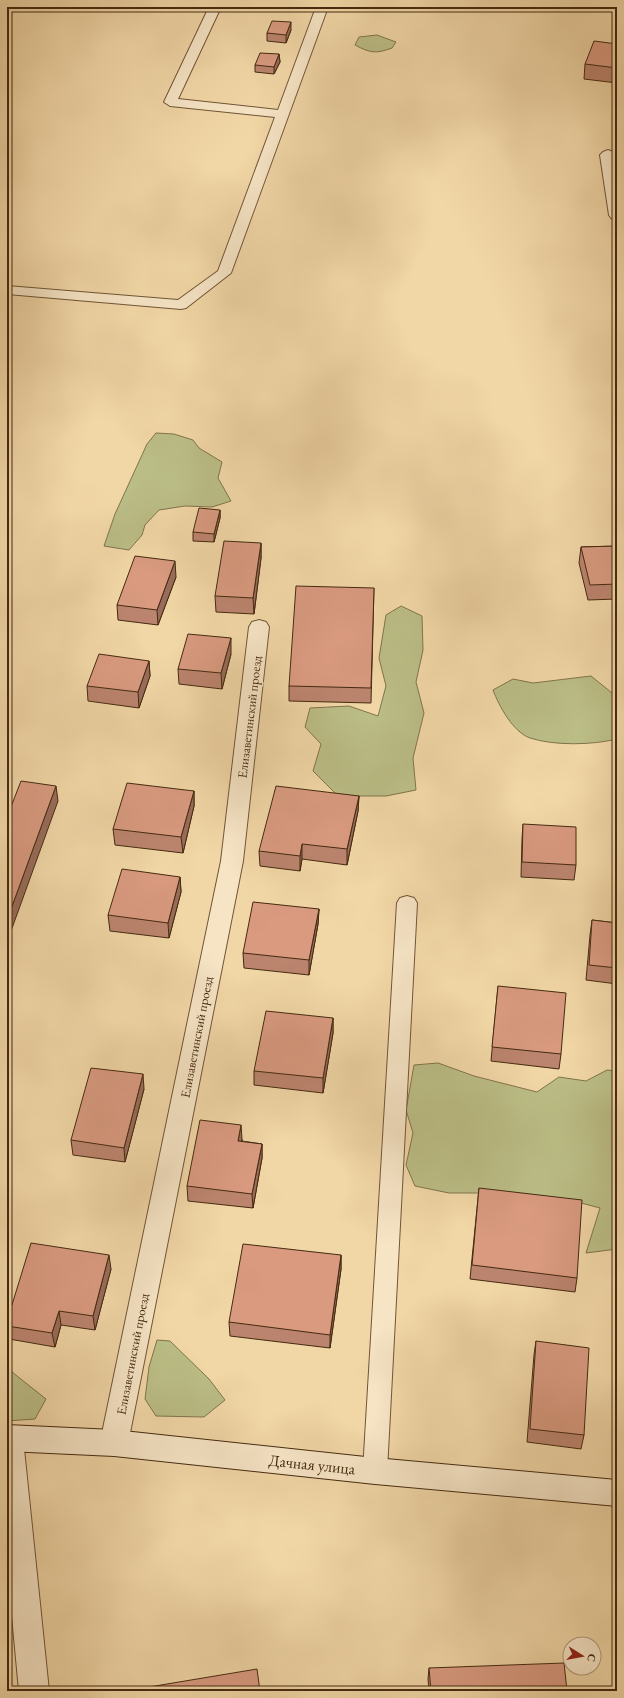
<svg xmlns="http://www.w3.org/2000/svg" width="624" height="1698" font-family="'EB Garamond',serif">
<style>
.green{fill:#bbbd86;stroke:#80744b}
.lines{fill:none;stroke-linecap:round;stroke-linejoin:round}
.lane-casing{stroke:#705536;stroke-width:2}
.street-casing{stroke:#705536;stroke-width:2}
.secondary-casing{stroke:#452a10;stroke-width:2}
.lane{fill:#f6e4c5;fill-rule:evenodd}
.street{fill:#f6e4c5;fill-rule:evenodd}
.secondary{fill:#f6e4c5;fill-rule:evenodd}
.wall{fill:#bb846e;stroke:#452a10}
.shaded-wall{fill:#986c5a;stroke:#452a10}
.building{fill:#d99a80;stroke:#452a10}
.labels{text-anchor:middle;stroke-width:3;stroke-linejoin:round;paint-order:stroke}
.street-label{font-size:13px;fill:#452a10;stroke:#f6e4c5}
.near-street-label{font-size:16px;fill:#452a10;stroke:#f6e4c5}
</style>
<rect width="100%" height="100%" fill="#f1d6a6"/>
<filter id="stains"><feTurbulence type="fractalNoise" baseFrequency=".005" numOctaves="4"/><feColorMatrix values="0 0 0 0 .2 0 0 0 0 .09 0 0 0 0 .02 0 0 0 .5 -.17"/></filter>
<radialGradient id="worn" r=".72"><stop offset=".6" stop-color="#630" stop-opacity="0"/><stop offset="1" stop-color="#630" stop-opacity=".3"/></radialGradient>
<g class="green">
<path d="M377,35L396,42L392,48C376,54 370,53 355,45L359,37Z"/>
<polygon points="156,433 174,434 193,440 199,448 222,462 218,478 231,501 212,507 185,506 159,510 145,525 142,535 129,550 104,546 115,514 147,444"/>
<polygon points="401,606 422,616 423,650 416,682 424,713 413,758 416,790 386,796 338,796 313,771 321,744 305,727 310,708 349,706 378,716 386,686 379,658 386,615"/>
<path d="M591,676L617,697V739C592,745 555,746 530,738C513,732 499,706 493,690L513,679L533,683Z"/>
<polygon points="438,1063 474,1076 537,1092 559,1077 586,1081 607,1070 617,1071 617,1249 586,1253 600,1208 566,1199 501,1193 449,1193 415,1186 406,1165 413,1133 406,1110 414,1065"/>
<polygon points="157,1340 170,1341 209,1379 225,1400 204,1417 156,1416 145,1399 149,1367"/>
<polygon points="7,1371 12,1372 46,1399 35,1419 7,1421"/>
</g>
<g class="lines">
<defs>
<g id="lane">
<polygon points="209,7 221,7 178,99 278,110 316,7 328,7 231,273 186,308 181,309 7,294 7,286 178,300 218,271 275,117 170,106 164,102"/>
<polygon points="407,896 414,898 417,903 387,1471 383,1479 375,1482 367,1479 363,1471 397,903 400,898"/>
</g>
<g id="street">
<polygon points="608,150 613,152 617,163 617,220 611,218 609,215 600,155 603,152"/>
<polygon points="259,620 266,622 269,627 243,861 128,1443 124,1452 114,1456 104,1452 100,1443 221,861 249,627 252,622"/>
<polygon points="9,1426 19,1430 23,1439 49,1691 19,1691 7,1563 7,1427"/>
</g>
<polygon id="secondary" points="7,1425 114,1430 375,1458 617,1480 617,1506 375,1484 114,1456 7,1451"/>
</defs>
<use href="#lane" class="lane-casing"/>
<use href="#street" class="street-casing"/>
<use href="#secondary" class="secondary-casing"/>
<use href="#lane" class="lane"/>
<use href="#street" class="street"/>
<use href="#secondary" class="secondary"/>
</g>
<g class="wall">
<polygon points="291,30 286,43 267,41 267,33"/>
<polygon points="617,44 617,83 584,79 585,64"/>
<polygon points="279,54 280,62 274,74 255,72 255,65"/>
<polygon points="220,510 220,518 214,542 193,541 193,532"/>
<polygon points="261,543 261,558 254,614 216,612 215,596"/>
<polygon points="617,546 617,599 588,600 579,563 581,547"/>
<polygon points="176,577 158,625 118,620 117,605"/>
<polygon points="374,588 371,703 289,701 289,686"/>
<polygon points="231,654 222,689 179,684 178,669"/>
<polygon points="149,661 150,676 139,708 88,701 87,686"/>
<polygon points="194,791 194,806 183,853 115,845 113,829"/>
<polygon points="359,796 358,811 347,865 302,859 300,871 260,866 259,851"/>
<polygon points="523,824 576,865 574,880 521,877 522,839"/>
<polygon points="180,877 181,892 169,938 110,931 108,915"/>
<polygon points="319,909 318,924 309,975 244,968 243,953"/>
<polygon points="592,920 617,923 617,984 586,980 590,935"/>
<polygon points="498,986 561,1054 559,1069 491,1061"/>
<polygon points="333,1018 333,1033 323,1093 254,1085 254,1071"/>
<polygon points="144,1089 125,1162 73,1155 71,1140"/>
<polygon points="242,1139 242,1141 262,1144 262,1158 253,1208 188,1201 187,1186"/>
<polygon points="479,1188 577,1278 575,1292 470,1279"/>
<polygon points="341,1255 341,1269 330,1348 230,1336 229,1322"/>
<polygon points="111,1269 95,1330 61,1325 55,1347 9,1339 7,1332 7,1326"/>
<polygon points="536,1341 584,1435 581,1449 527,1442 534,1355"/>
<polygon points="429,1668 567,1691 429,1691 428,1679"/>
</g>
<g class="shaded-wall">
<polygon points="291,22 291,30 286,43 286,35"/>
<polygon points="279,54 280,62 274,74 274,67"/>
<polygon points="220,510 220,518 214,542 214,534"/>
<polygon points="261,543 261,558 254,614 253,598"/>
<polygon points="175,561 176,577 158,625 157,610"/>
<polygon points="231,638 231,654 222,689 221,673"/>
<polygon points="7,650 10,665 7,673"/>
<polygon points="149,661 150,676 139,708 138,692"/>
<polygon points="56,786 58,801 7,942 7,920"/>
<polygon points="194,791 194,806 183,853 181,837"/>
<polygon points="359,796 358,811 347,865 347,849"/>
<polygon points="302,844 302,859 300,871 300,856"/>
<polygon points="180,877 181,892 169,938 168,923"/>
<polygon points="319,909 318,924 309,975 309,960"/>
<polygon points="333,1018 333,1033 323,1093 323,1078"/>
<polygon points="143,1074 144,1089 125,1162 124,1148"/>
<polygon points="241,1125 242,1139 239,1155 238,1141"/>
<polygon points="262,1144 262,1158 253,1208 252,1194"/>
<polygon points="109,1255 111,1269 95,1330 93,1316"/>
<polygon points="341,1255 341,1269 330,1348 330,1335"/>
<polygon points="59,1311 61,1325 55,1347 52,1333"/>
</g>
<g class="building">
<polygon points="272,21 291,22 286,35 267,33"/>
<polygon points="594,41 617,44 617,68 585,64"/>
<polygon points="260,53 279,54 274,67 255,65"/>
<polygon points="199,508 220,510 214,534 193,532"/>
<polygon points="224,541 261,543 253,598 215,596"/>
<polygon points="617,546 617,584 590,585 581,547"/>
<polygon points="135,556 175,561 157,610 117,605"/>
<polygon points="296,586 374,588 371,688 289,686"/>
<polygon points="188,634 231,638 221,673 178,669"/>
<polygon points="99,654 149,661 138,692 87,686"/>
<polygon points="21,781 56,786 7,920 7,817"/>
<polygon points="127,783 194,791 181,837 113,829"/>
<polygon points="276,786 359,796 347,849 302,844 300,856 259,851"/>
<polygon points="523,824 576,827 576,865 522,862"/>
<polygon points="122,869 180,877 168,923 108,915"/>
<polygon points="253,902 319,909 309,960 243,953"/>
<polygon points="592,920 617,923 617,968 589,965"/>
<polygon points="498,986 566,993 561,1054 492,1047"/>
<polygon points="266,1011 333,1018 323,1078 254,1071"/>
<polygon points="91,1068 143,1074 124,1148 71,1140"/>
<polygon points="200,1120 241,1125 238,1141 262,1144 252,1194 187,1186"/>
<polygon points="479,1188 582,1200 577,1278 472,1265"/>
<polygon points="31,1243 109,1255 93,1316 59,1311 52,1333 7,1326 7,1321"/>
<polygon points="243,1244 341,1255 330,1335 229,1322"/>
<polygon points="536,1341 589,1348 584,1435 530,1429"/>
<polygon points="564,1663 567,1691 431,1691 429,1668"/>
<polygon points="257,1669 260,1691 125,1691"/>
</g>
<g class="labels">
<g class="street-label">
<text transform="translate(249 717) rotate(-83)" y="5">Елизаветинский проезд</text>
<text transform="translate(196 1037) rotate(-79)" y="5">Елизаветинский проезд</text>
<text transform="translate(132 1354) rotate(-79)" y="5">Елизаветинский проезд</text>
</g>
<g class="near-street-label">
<text transform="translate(312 1464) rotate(6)" y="6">Дачная улица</text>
</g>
</g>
<rect width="624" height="1698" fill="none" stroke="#f1d6a6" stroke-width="24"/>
<rect x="8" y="8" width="608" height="1682" fill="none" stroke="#452a10" stroke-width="2"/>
<rect x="12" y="12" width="600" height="1674" fill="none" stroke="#452a10"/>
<g transform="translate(582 1656) rotate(101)"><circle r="19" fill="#f6e4c5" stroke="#af9a7d"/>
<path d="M0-3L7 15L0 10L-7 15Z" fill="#8f2418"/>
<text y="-6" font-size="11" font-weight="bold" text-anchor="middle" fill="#452a10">С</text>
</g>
<rect width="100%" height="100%" filter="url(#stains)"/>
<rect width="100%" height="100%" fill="url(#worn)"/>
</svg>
